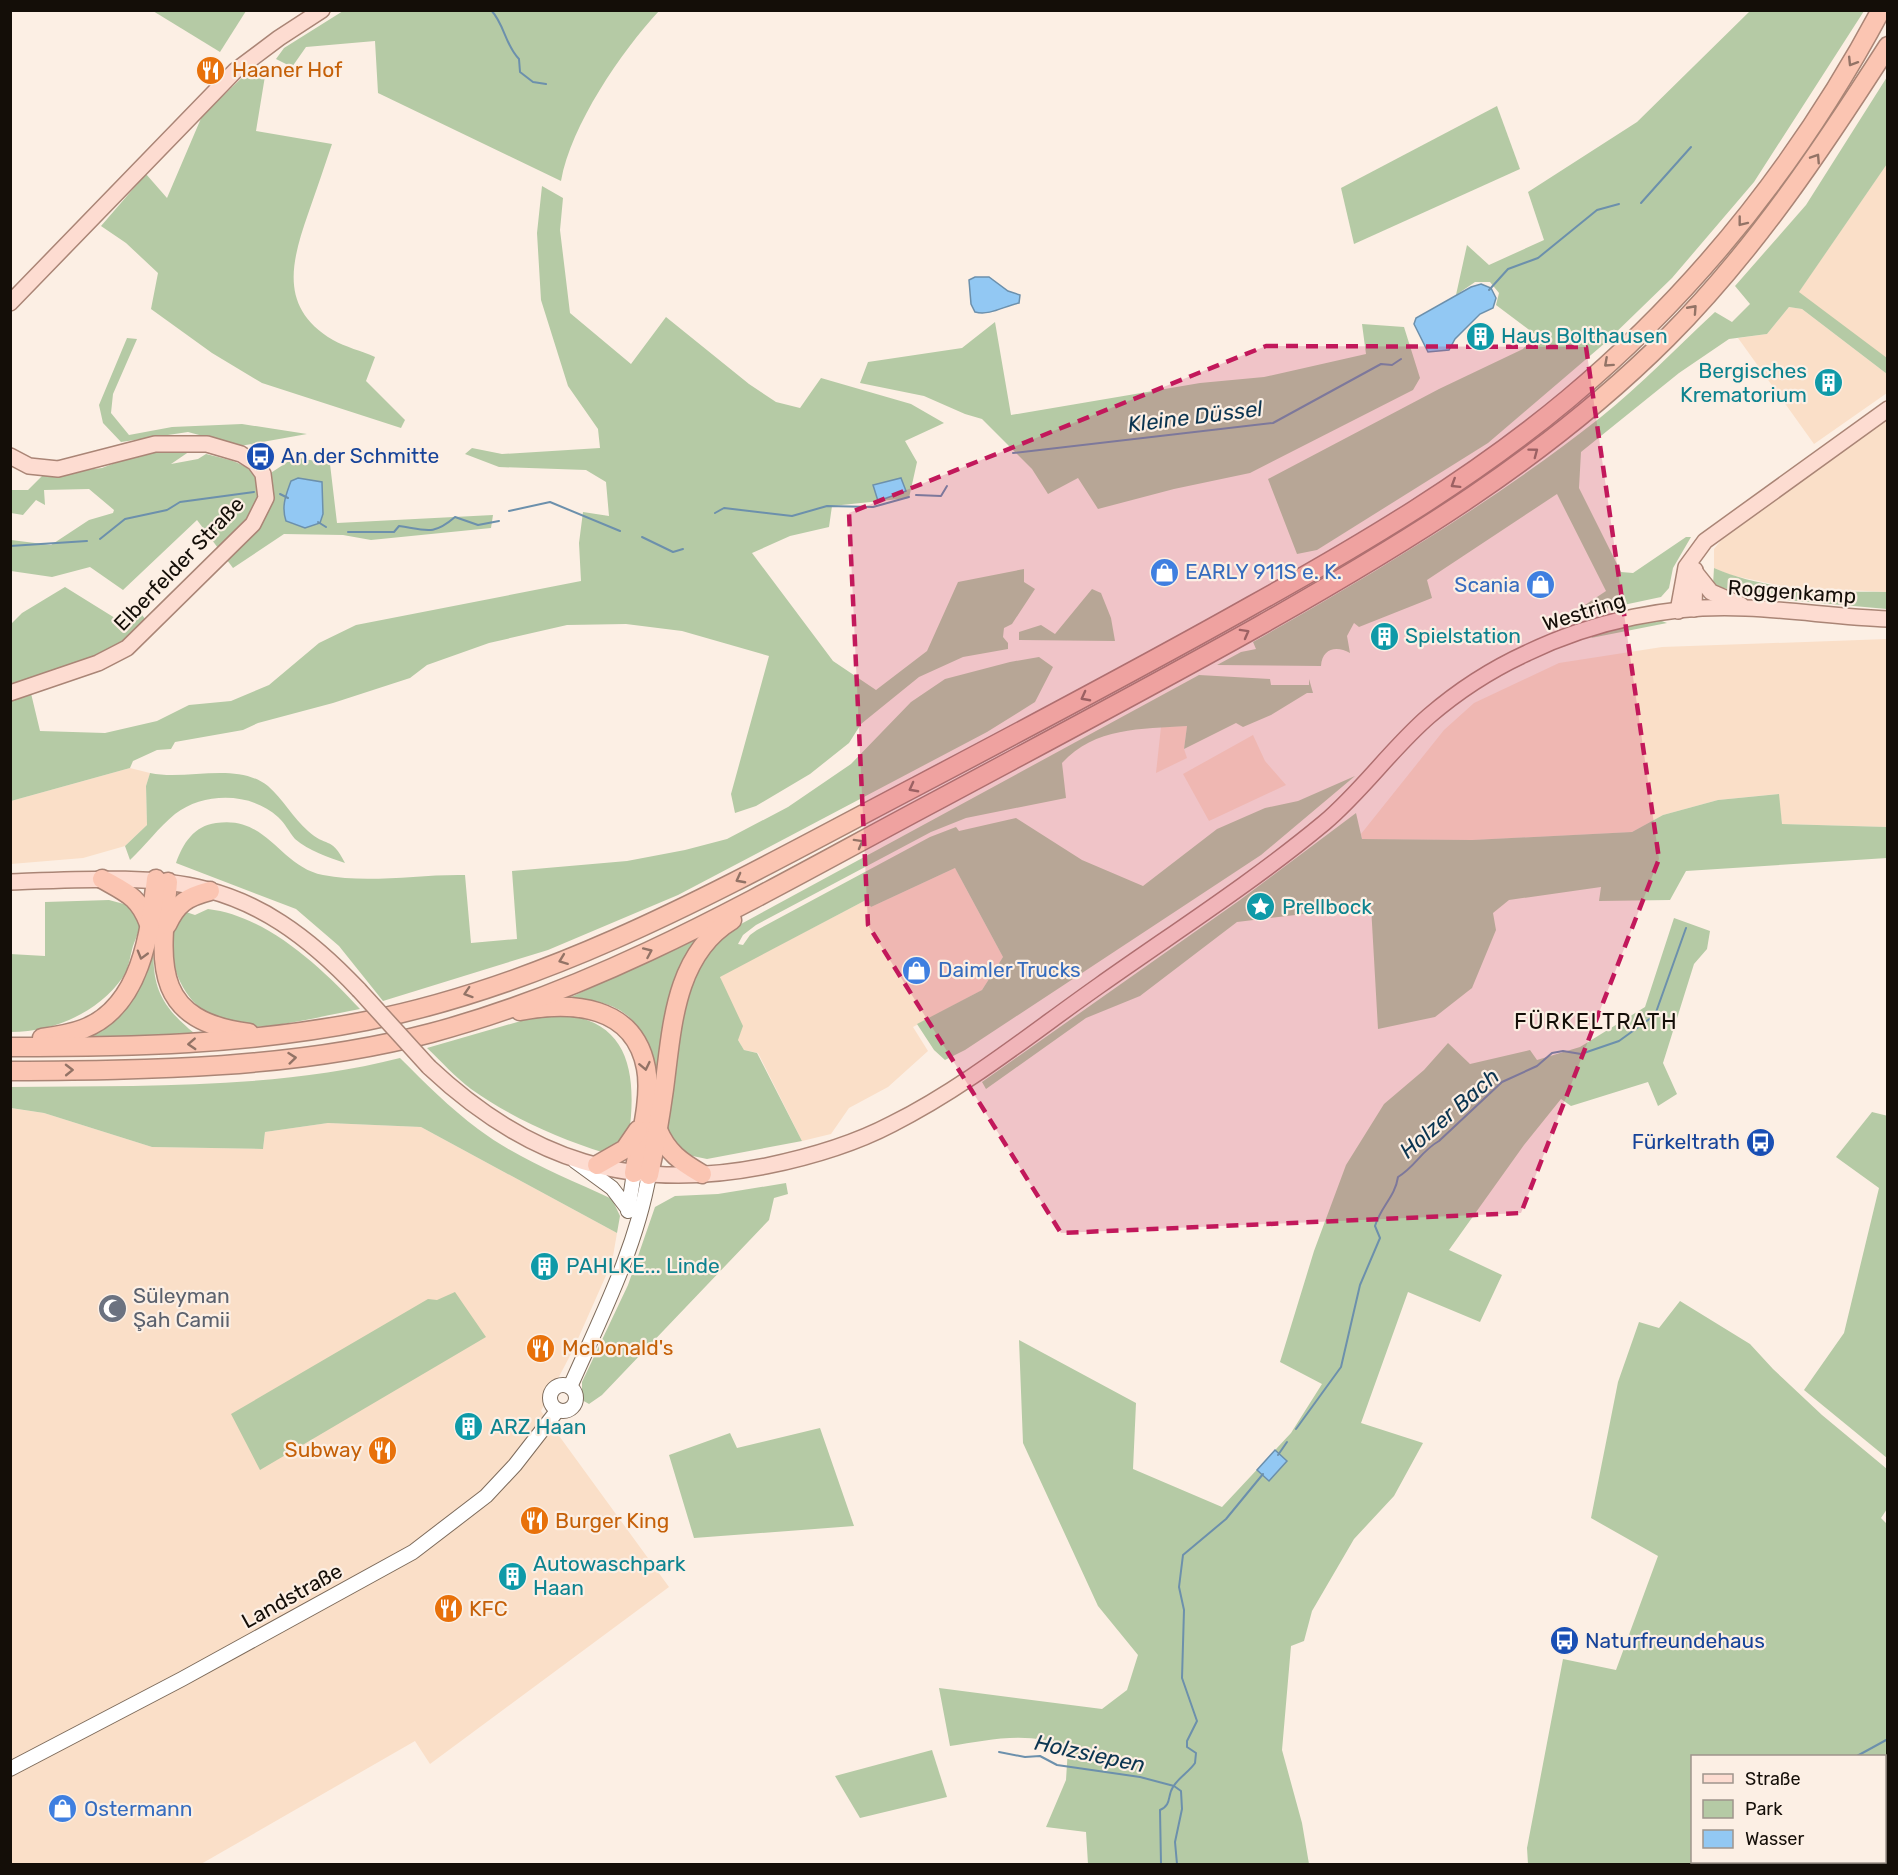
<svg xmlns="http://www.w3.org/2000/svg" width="1898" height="1875" font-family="Rubik,sans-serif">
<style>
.built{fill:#fadfc8}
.green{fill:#b5caa5;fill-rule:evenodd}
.water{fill:#92c8f3;stroke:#6c90ac;stroke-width:1.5}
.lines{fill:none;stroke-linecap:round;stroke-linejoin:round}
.stream{stroke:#6c90ac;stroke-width:2}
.secondary-casing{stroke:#7d6b5b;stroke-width:16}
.primary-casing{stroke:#aa8576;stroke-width:18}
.highway-casing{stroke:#aa8576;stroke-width:21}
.secondary{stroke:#fff;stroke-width:14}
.primary{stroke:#fddcd1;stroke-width:15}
.highway{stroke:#fbc5b2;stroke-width:18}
.primary-bridge-casing{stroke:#aa8576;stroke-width:18;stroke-linecap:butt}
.primary-bridge{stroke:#fddcd1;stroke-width:15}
.oneway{stroke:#937366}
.marked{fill:#c2185b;fill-opacity:0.2;stroke:#c2185b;stroke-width:4.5;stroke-dasharray:12 8;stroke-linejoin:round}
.labels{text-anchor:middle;stroke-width:4.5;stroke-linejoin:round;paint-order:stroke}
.food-label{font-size:21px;fill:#c56008;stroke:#fcefe4;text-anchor:start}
.culture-label{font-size:21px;fill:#0d838f;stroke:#fcefe4;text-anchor:start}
.transit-label{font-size:21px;fill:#164399;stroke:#fcefe4;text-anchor:start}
.street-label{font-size:21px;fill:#140e08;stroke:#fcefe4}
.shop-label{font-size:21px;fill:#366cbe;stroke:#fcefe4;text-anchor:start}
.worship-label{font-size:21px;fill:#5b616d;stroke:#fcefe4;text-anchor:start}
.water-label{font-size:22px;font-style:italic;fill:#0b3551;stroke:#fcefe4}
.neighbourhood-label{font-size:22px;letter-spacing:1.5px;fill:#140e08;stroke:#fcefe4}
</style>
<rect width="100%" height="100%" fill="#fcefe4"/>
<g class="built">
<polygon points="1887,164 1887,359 1798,293"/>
<polygon points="1789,307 1802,309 1887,374 1887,393 1814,444 1738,338 1767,334"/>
<polygon points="1887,417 1887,592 1787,587 1730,575 1714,568 1714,549 1727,533"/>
<polygon points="1887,639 1887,827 1782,824 1778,794 1718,800 1663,815 1632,832 1472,840 1362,839 1361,834 1444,730 1474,703 1559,663 1662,647"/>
<polygon points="1187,726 1184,749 1187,758 1156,773 1161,727"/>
<polygon points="1253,735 1265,761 1286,785 1209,821 1183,774"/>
<polygon points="130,768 150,773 146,786 147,825 125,846 83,858 11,864 11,801"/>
<polygon points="955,868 1003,957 982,990 913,1027 928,1051 888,1087 849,1108 831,1134 802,1141 758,1053 744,1050 738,1040 720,976 866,900 871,907"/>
<polygon points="10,1108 44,1113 152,1147 263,1149 265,1132 328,1123 421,1127 617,1233 612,1262 573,1350 541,1411 669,1587 430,1764 415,1741 201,1864 11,1864"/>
</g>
<g class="green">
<polygon points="153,11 246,10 246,11 220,52"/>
<path d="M343,11V10L659,11C621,52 571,125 561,181L378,93L375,41L306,47L292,67L276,59L284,48Z"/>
<polygon points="1750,11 1864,11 1754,182 1672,278 1605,343 1488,443 1317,550 1297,554 1268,479 1439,389 1523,349 1536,335 1496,305 1499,293 1490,282 1475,282 1456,295 1467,245 1489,265 1544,240 1528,192 1637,122"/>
<path d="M250,70L260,71L265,76L256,131L332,144C324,168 316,191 308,214C291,263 279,308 333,340C345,347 362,351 375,357L366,381L405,420L401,428L262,383L212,353L151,309L158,273L126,243L101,226L146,174L167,198L202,116Z"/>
<path d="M1887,77V164L1799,292L1887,358V374L1802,309L1789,307L1767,334L1729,339L1679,373L1581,452L1579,488L1621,572L1633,573L1686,537H1691L1673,568L1669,588L1661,597L1567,617L1606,591L1557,494L1427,580L1432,598L1359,627L1354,623L1347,636L1350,653C1336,645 1322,649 1321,666L1217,665L1241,652L1256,649L1253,642C1373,574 1492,503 1601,417C1641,385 1677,347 1715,312L1732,322L1750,304L1735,286L1806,205Z"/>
<polygon points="1497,106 1520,169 1354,244 1341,188"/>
<polygon points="542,186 563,198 560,230 570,313 631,364 666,317 749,384 776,402 800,408 821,378 911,404 944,423 905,441 917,462 909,498 832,506 829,527 790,536 752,553 833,661 876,690 927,651 958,582 1024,569 1024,582 1035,589 1012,624 1004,628 1003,637 1008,643 1008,649 963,657 919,677 861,724 849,743 810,774 756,806 735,813 731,794 769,656 682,631 626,624 567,625 489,643 427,665 410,678 333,703 258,723 243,730 175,742 171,749 157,750 133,761 130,768 11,801 10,625 22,613 65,587 123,623 139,611 149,624 122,648 29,685 40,731 105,733 157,721 189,705 231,701 269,685 319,643 356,625 581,581 579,543 583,512 609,516 606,482 586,470 499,467 465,454 472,448 502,454 600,448 598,429 568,386 541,300 537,233"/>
<polygon points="995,322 1011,415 1200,383 1264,377 1366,354 1362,324 1404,327 1420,378 1413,390 1250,473 1174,489 1098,509 1078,478 1048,494 1032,469 982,419 965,414 924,396 860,383 868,362 962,348"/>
<polygon points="127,338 137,339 113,394 111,413 129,435 172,427 242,424 307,434 240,446 188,432 121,442 103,423 99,405"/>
<path d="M196,447L171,464L198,459L206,454C224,459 252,462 257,482L295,457L330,464L337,523L493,515L491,528L371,540L343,535L284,534L233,568L197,520L123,590L90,567L52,577L11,571V540L51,545L89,520L113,513L114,510L89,489L44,490L45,505L36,500L23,515L11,513L10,490H28L43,475L102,468L128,458L165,450Z"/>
<path d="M1714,568C1767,591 1830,592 1887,592V609L1774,599L1718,587L1713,585Z"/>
<polygon points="1092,589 1101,593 1111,618 1115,641 1019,640 1019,632 1041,625 1055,634"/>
<polygon points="1659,620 1667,623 1591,638 1598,633"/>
<path d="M1039,657L1053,667L1035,702L987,732L678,895L548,950L383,1001L339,946L296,909L176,863C183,843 194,826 216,823C268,815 279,866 323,875C369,884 419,874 465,875L471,943L517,939L512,871L627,861L685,850L727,839L788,807L851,764L911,702L945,679L1010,662Z"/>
<path d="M1199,675L1270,679L1271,685H1309V679L1313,693H1307L1271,715L1243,727L1236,723L1184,749L1187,726C1141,729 1095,727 1062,763L1066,798L966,818L931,832L756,925L743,935L738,944L743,945L750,935L757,930L930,837L956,827L959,831L1016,818L1082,860L1143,886L1217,829L1265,808L1298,801L1355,776L1261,855L965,1050L945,1060L934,1050L917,1024L982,990L1003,957L955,868L871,907L866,900L720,977L743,1026L738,1040L744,1050L757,1053L802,1141L707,1159L683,1154L668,1135L667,1127L681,1013L700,956L730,930Z"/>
<path d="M150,773C187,781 236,761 268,786C283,799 293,818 308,831C326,848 331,835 345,863C328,857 309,851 295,839C289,832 285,823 278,817C251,792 204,792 175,814C159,827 145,846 130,860L125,846L147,825L146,786Z"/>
<polygon points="1779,794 1782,824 1887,827 1887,858 1686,871 1670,900 1599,901 1601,887 1509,900 1493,913 1496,930 1472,988 1435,1017 1378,1029 1371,906 1237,922 1140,996 1086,1018 986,1089 982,1082 1240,900 1356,813 1362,839 1472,840 1632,832 1663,815 1718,800"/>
<path d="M109,900L135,907C144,923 139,930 133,946C130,956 129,968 123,977C98,1013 53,1032 11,1032L10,954L45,956V902Z"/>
<path d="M208,909C267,916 321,967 360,1009C326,1015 278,1028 245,1027C200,1026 167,979 172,936C173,928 177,918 180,910L195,915Z"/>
<path d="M1674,918L1710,931L1707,949L1694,964L1663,1063L1677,1094L1658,1106L1648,1082L1571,1106L1561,1099L1524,1145L1449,1250L1502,1275L1480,1322L1408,1292L1361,1423L1423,1443L1394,1496L1354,1539L1312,1611L1304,1641L1291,1646L1282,1750L1302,1823L1309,1864H1088L1086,1832L1046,1827L1066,1780L1068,1748C1031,1730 989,1740 950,1746L939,1688L1102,1709L1127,1690L1138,1655L1098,1606L1023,1443L1019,1340L1136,1403L1133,1469L1222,1507L1291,1433L1322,1384L1280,1362L1314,1251L1346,1165L1384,1104L1424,1070L1448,1043L1470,1064L1530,1050L1537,1060L1580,1047L1645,1007Z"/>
<path d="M701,937C663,984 664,1019 658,1075C644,1022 627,1001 569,998Z"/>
<path d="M154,943C151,986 161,1006 194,1033L77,1039L97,1030Z"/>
<path d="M545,1014C627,1013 638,1067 629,1135L605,1153C557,1138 512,1118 471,1089C455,1077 441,1061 427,1048Z"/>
<path d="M400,1058C425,1083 450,1108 478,1129C518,1159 567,1178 612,1199L620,1216L617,1233L421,1127L328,1123L265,1132L263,1149L152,1147L44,1113L11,1108L10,1087C140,1085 274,1090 400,1058Z"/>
<polygon points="1872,1112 1888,1116 1887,1458 1804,1390 1844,1333 1879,1188 1836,1157"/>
<polygon points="786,1183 788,1194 774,1198 769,1220 602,1395 589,1404 582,1400 582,1382 628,1285 655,1207 675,1196 718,1194"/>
<polygon points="455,1292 486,1337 260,1470 231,1414 428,1299 437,1300"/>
<path d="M1680,1301L1750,1344L1773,1369L1822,1415L1887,1469V1509L1881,1518L1888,1525L1887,1864H1528L1527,1848L1563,1659L1616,1670L1658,1556L1591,1518L1618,1382L1639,1322L1659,1328ZM1692,1756H1884V1862H1692Z"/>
<polygon points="820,1428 854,1526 694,1538 669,1455 730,1433 737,1448"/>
<polygon points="932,1750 947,1797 860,1818 835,1776"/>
</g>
<g class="water">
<path d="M975,277H989L1008,291L1020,295L1019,303C1004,306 990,316 975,312L971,304L969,280Z"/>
<polygon points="1481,284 1491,288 1496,298 1493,308 1480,314 1455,339 1449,350 1428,352 1414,324 1416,318 1471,287"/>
<path d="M298,478L322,482L323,514L320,523L305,528L286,521C281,506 286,495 291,481Z"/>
<polygon points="901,478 906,491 878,501 873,485"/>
<polygon points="1275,1450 1287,1461 1269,1481 1257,1470"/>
</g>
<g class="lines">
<g class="stream">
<path d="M491,10C505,25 505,45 519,59L520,72L533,82L546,84"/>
<polyline points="1641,203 1691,147"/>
<polyline points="1489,290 1508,269 1538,258 1597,210 1619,204"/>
<polyline points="1013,453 1273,423 1381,364 1392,365 1401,359"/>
<polyline points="280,494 288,498"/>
<polyline points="916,495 941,496 947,486"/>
<polyline points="509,511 550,502 620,531"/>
<polyline points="715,513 724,508 792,516 827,506 873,507 909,497"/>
<polyline points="318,522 326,527"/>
<path d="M348,532H394L399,526C426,530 433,536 455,517L478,525L499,521"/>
<polyline points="642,537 673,552 683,549"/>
<polyline points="100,539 125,519 167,510 180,502 254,492"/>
<polyline points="10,546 87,541"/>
<path d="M1296,1429L1341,1367L1360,1285L1380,1238L1375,1226C1381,1206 1395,1197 1398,1177C1416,1166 1421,1151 1439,1141L1502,1082L1537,1066L1552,1053L1563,1051L1581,1054L1619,1041L1655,1015L1686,928"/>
<polyline points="1278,1455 1287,1442"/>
<polyline points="999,1752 1025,1757 1040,1756 1057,1765 1140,1777 1174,1786 1181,1791 1182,1809 1175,1842 1177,1864"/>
<polyline points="1857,1756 1888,1739"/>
<path d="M1161,1864L1160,1810C1172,1805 1167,1796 1173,1787C1179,1777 1189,1772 1195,1763L1196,1753L1187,1747V1741L1197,1721L1182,1678L1184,1610L1179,1587L1183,1555L1226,1519L1263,1474"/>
<polyline points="1776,1864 1778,1862"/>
</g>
<defs>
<g id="secondary">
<polyline points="575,1161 612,1188 628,1209"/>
<polyline points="628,1211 634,1173"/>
<circle cx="563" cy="1398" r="13"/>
<path d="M570,1387C600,1319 636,1249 649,1175"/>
<polyline points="10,1769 182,1679 413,1552 486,1496 515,1465 557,1411"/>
</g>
<g id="primary">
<polyline points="10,303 235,71 279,38 322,10"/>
<polyline points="10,456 29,466 58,469 155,444 207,444 241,454 255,463 263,474 266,498 253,524 127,648 98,663 10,693"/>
<polyline points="1695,572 1711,592 1741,605"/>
<polyline points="1694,609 1695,570"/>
<polyline points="1678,611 1686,567 1705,541 1888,409"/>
<path d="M10,882C167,876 244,868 359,990"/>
<path d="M429,1067C529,1161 630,1193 766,1166C810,1157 852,1145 892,1124C966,1087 1033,1032 1100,985C1175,932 1253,882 1324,823C1362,791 1391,749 1429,716C1458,691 1492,669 1527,653C1593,621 1673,604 1746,608C1793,610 1840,617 1888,619"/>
</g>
<g id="highway">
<path d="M102,879C127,893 139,897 149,924"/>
<path d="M168,882C161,961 149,1020 249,1033"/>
<path d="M167,925C177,903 187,897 210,891"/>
<path d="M520,1011C572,1001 634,1005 646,1068C652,1098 639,1143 634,1173"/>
<path d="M42,1038C56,1036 70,1034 83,1029C141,1007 150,933 156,879"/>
<path d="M10,1047C133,1047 244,1045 366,1021C563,982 741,878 917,786C1029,727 1141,668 1251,606C1361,545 1471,480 1568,399C1697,291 1802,158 1881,10"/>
<path d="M10,1071C151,1070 294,1069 431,1033C611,985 772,888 936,801C1044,743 1152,686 1259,626C1404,544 1548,457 1667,338C1754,251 1822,149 1888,46"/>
<path d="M658,1130C667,1152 681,1162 702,1174"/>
<polyline points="597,1165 625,1149 638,1130"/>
<path d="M649,1175C655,1147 660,1118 664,1089C672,1029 674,955 732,920"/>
</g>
</defs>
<use href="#secondary" class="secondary-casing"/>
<use href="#primary" class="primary-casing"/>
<use href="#highway" class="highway-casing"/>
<use href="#secondary" class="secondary"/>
<use href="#primary" class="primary"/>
<use href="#highway" class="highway"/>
<defs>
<polyline id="primary-bridge" points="359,990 429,1067"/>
</defs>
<use href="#primary-bridge" class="primary-bridge-casing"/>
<use href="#primary-bridge" class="primary-bridge"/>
</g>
<defs><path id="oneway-chevron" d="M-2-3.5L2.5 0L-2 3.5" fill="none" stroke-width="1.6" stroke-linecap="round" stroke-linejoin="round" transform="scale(1.5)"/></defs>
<g class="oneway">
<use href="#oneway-chevron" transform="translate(1852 62) rotate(122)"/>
<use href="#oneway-chevron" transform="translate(1816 158) rotate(-57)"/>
<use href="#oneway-chevron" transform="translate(1742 222) rotate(128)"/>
<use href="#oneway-chevron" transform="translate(1693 309) rotate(-48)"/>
<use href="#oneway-chevron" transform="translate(1608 363) rotate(138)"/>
<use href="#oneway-chevron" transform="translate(1534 452) rotate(-37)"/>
<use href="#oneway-chevron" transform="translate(1455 484) rotate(148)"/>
<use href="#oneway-chevron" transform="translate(1245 633) rotate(-29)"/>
<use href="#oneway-chevron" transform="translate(1085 697) rotate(152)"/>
<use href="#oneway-chevron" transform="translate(913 788) rotate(152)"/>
<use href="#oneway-chevron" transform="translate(859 843) rotate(-29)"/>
<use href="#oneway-chevron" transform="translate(740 879) rotate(152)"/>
<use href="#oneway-chevron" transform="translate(648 952) rotate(-24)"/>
<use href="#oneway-chevron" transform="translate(142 955) rotate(106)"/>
<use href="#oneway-chevron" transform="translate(563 960) rotate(159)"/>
<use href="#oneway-chevron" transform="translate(468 993) rotate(162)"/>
<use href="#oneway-chevron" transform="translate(192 1044) rotate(177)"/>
<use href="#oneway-chevron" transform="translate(292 1058) rotate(-6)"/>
<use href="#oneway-chevron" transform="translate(645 1066) rotate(78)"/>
<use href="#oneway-chevron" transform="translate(69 1070) rotate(-1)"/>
</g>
<path class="marked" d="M1266,346L1586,347L1659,859L1521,1213L1061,1233L868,925L849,513Z"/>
<defs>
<symbol id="restaurant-disc" viewBox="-11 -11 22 22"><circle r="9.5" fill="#e8710a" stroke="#fcefe4"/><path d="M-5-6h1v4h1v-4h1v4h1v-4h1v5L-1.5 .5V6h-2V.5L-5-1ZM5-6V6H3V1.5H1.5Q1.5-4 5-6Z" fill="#fff"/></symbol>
<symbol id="building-disc" viewBox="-11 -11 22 22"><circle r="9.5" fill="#0f9aa8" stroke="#fcefe4"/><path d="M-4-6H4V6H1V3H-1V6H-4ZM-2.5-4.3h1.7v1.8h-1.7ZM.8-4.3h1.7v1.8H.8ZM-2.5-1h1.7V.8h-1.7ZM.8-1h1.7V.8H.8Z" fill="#fff"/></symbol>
<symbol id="bus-disc" viewBox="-11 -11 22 22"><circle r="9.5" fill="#1a4fb4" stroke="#fcefe4"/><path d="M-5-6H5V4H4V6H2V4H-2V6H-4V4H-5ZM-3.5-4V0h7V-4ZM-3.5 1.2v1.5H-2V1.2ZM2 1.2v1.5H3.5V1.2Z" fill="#fff"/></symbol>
<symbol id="shop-disc" viewBox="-11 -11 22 22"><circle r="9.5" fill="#3f7fe0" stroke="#fcefe4"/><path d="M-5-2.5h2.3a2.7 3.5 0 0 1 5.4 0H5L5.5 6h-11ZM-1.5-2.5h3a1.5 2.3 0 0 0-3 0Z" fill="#fff"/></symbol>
<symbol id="sight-disc" viewBox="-11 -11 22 22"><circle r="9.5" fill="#0f9aa8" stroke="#fcefe4"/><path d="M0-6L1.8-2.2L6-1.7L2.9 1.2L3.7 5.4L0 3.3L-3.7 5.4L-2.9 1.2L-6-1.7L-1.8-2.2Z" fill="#fff"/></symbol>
<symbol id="mosque-disc" viewBox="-11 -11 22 22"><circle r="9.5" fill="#6b7280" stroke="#fcefe4"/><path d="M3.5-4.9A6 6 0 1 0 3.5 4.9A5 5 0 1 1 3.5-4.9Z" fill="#fff"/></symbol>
</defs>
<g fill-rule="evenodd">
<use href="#restaurant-disc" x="194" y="54" width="33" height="33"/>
<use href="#building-disc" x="1464" y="320" width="33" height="33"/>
<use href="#building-disc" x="1812" y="366" width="33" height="33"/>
<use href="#bus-disc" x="244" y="440" width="33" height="33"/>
<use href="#shop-disc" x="1148" y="556" width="33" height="33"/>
<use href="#shop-disc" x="1524" y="568" width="33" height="33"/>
<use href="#building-disc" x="1368" y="620" width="33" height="33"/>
<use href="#sight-disc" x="1244" y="890" width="33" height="33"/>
<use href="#shop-disc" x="900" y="954" width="33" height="33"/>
<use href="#bus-disc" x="1744" y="1126" width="33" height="33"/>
<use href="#building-disc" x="528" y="1250" width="33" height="33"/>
<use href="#mosque-disc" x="96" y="1292" width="33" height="33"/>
<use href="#restaurant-disc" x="524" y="1332" width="33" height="33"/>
<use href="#building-disc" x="452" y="1410" width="33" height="33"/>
<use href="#restaurant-disc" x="366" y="1434" width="33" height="33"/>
<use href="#restaurant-disc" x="518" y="1504" width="33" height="33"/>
<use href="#building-disc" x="496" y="1560" width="33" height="33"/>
<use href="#restaurant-disc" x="432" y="1592" width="33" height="33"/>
<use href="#bus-disc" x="1548" y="1624" width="33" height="33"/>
<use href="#shop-disc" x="46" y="1792" width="33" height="33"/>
</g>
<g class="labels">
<g class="food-label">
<text x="232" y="77">Haaner Hof</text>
<text x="562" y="1355">McDonald's</text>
<text x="362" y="1457" text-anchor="end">Subway</text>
<text x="555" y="1528">Burger King</text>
<text x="469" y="1616">KFC</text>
</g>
<g class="culture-label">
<text x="1501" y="343">Haus Bolthausen</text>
<text x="1807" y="378" text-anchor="end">Bergisches<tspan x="1807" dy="24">Krematorium</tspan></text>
<text x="1405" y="643">Spielstation</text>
<text x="1282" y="914">Prellbock</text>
<text x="566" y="1273">PAHLKE... Linde</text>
<text x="490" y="1434">ARZ Haan</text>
<text x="533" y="1571">Autowaschpark<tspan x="533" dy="24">Haan</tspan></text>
</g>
<g class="transit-label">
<text x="281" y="463">An der Schmitte</text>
<text x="1740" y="1149" text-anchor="end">Fürkeltrath</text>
<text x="1585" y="1648">Naturfreundehaus</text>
</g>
<g class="street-label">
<text transform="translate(179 564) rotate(-46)" y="7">Elberfelder Straße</text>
<text transform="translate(1792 592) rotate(4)" y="7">Roggenkamp</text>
<text transform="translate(1584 612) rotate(-17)" y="7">Westring</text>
<text transform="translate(292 1596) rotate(-29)" y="7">Landstraße</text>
</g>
<g class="shop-label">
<text x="1185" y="579">EARLY 911S e. K.</text>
<text x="1520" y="592" text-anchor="end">Scania</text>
<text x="938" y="977">Daimler Trucks</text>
<text x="84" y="1816">Ostermann</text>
</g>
<g class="worship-label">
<text x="133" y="1303">Süleyman<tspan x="133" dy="24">Şah Camii</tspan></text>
</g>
<g class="water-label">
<text transform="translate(1195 416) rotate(-7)" y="8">Kleine Düssel</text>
<text transform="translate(1449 1113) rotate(-41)" y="8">Holzer Bach</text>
<text transform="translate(1090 1753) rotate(12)" y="8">Holzsiepen</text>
</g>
<g class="neighbourhood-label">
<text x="1596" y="1029">FÜRKELTRATH</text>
</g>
</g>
<rect width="1898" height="1875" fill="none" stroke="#140e08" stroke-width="24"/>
<rect x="1691" y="1755" width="195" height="108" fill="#fcefe4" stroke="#9f958c" stroke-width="1.5"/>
<rect x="1703" y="1774" width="30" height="9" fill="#fddcd1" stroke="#9f958c" stroke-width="1.5"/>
<text x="1745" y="1785" font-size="18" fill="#140e08">Straße</text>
<rect x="1703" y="1800" width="30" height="18" fill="#b5caa5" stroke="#9f958c" stroke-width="1.5"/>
<text x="1745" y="1815" font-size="18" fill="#140e08">Park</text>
<rect x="1703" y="1830" width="30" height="18" fill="#92c8f3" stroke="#9f958c" stroke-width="1.5"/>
<text x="1745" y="1845" font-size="18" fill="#140e08">Wasser</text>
</svg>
